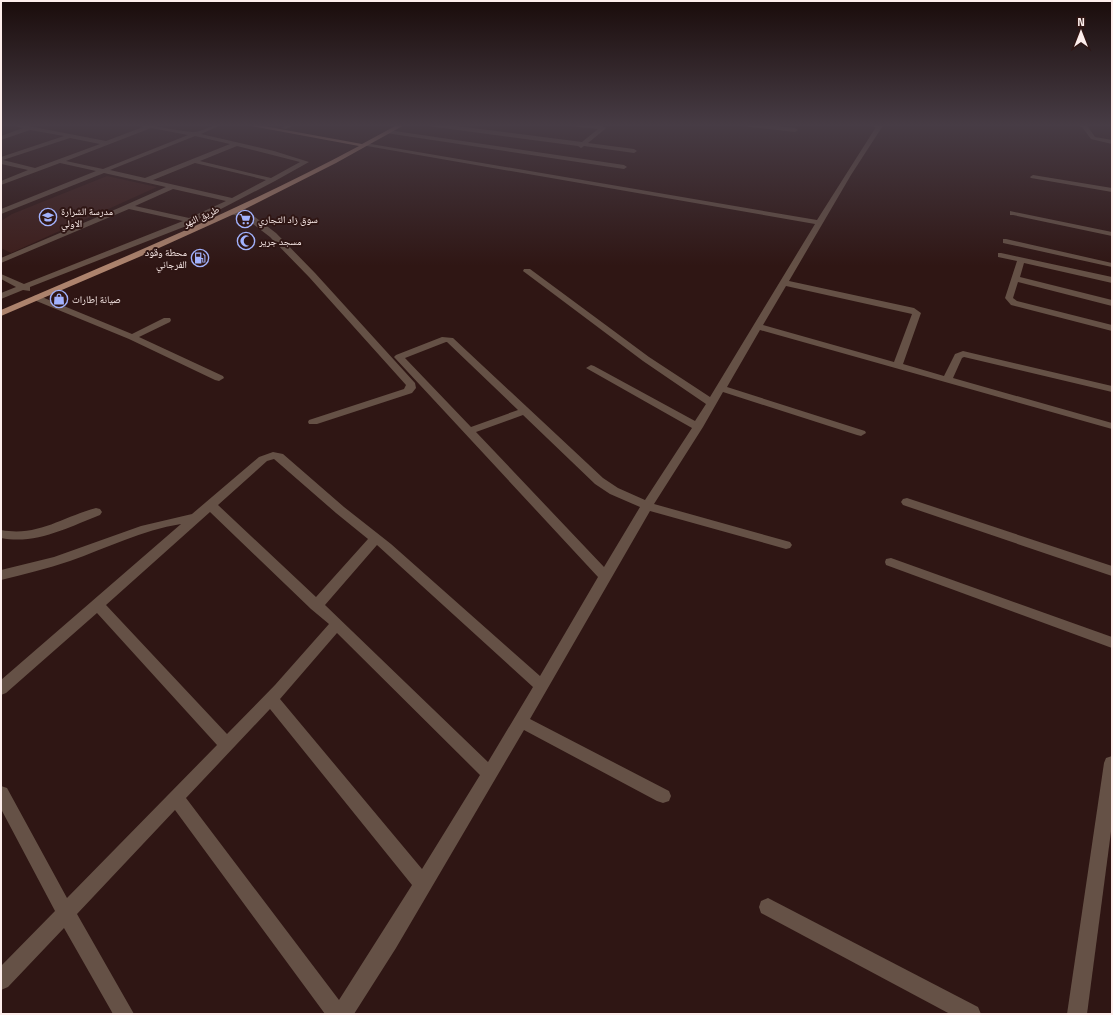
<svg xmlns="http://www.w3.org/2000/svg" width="1113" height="1015" font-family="'Titillium Web','Noto Naskh Arabic',sans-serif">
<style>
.built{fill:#3d1d1a}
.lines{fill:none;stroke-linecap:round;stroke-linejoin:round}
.minor{fill:#655146;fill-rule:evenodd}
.major{fill:#ad836d;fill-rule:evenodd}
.labels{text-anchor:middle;stroke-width:4;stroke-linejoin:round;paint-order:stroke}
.far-poi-label{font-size:10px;fill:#fdeeec;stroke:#2f1614;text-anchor:start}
.far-street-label{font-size:10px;fill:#fdeeec;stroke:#2f1614}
</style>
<rect width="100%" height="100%" fill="#2f1614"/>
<polygon class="built" points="107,176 157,187 11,253 1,248 1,221 12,214"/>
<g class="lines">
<g class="minor">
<path d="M7,124H18L106,141L143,127L133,124C153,124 173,131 193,132C203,132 212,124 223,124L201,134L274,151L309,162L275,181L194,223L30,287V291L23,290L1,299V293L16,287L1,279V274L24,284L183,221L129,209L1,263V258L121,207L166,187L104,173L1,214V209L96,171L60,163L1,185V181L28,170L1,164V157L64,136L30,130L1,140V136L23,128ZM151,128L188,135L103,169L66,161ZM195,136L230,144L145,178L110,170ZM70,138L100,144L35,168L3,160ZM237,146L300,162L271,178L200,161ZM195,163L266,180L232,198L153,180ZM173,189L226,201L189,218L135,206Z"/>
<polygon points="289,124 297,124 286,129 281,128"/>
<path d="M341,124H360C356,127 345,127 341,124Z"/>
<polygon points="425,124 440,124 582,142 598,129 570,126 567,124 603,126 606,128 605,129 588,143 634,149 637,151 634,153 584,146 581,148 578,146 428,126"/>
<polygon points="739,124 756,124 795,128 798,130 795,132 742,126"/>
<path d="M858,124H884L851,175L789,281L914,308L921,313L903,364L944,376L955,354L963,351L1112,386V392L964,357L962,358L953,378L1112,423V429L760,330L727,387L865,431L866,433L861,436L857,435L723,392L703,427L654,504L790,542L792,545L790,548L786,549L650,511L530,719L669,791L671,796L669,801L663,803L657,801L524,730L396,948L354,1014H325L175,810L77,914L134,1014H113L64,928L8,987L1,990V966L55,911L1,809V786L7,788L67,898L217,745L97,613L6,693L1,695V680L181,524C142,530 107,548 70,561C47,569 24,574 1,580V570L54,557L141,526L192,514L259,457L273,452L283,454L344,507L391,544L540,676L598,577L394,357L396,355L442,337L453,338L603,478L618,488L645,500L692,428L586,368L591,365L594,366L695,421L706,404L643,361L523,271L524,269H530L649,357L710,397L815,224L367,146L364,144L365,143L817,220L876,127ZM786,286L912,314L894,362L763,325ZM446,342H447L518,410L471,427L405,358ZM523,415L595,484L610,494L640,507L604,567L476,432ZM274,459L336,513L368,539L316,597L218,505L267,461ZM210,512L311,609L329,624L275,685L227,734L106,605ZM377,545L533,687L488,762L325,605ZM337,633L480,775L422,869L280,699ZM270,709L412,885L339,1000L186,798Z"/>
<polygon points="1069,124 1086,124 1095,137 1112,140 1112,144 1091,139 1082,127"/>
<polygon points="388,130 624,165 627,167 624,169 386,133 385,132"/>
<polygon points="1033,175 1112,188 1112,192 1031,178 1030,177"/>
<polygon points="231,210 251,214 276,233 315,273 415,383 416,388 412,393 317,424 309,424 308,422 309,420 404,389 406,385 309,277 270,237 245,218 231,214"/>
<polygon points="1010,211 1112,232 1112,236 1013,215 1010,215"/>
<polygon points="1003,239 1006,239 1112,263 1112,267 1003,243"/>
<polygon points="998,253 1001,253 1112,277 1112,283 1024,263 1020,277 1112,300 1112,306 1018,282 1013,298 1017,301 1112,325 1112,331 1011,305 1005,298 1017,261 998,257"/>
<polygon points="37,295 132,334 164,318 170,318 171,320 170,322 139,337 223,376 224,378 219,381 215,380 129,339 34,300 33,298 34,296"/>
<polygon points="907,498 1112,566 1112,576 903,505 901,502 903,499"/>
<path d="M96,508L100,509L102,512L100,515C69,527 36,545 1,538V530C38,537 62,517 96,508Z"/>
<polygon points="891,558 1112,637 1112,648 886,565 885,562 886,559"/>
<polygon points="1112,756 1112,824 1087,1014 1067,1014 1104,763 1106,758"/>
<polygon points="768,898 978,1007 981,1014 950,1014 761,913 759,907 761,901"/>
</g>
<path class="major" d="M241,124H253L362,144L399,124H406L336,163L243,210L139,257L1,316V310C122,258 243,208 359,146Z"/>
</g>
<linearGradient id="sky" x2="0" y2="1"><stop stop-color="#1a0c0b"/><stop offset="0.47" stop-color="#473c45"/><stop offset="1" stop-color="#473c45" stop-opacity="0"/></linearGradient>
<rect width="1113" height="266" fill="url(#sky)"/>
<defs>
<symbol id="school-ring" viewBox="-11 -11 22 22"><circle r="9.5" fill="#2f1614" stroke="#a2b2fd" stroke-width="1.5"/><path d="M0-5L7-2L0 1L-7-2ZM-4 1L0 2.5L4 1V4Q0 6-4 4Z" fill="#a2b2fd"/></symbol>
<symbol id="supermarket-ring" viewBox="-11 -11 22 22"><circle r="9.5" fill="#2f1614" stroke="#a2b2fd" stroke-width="1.5"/><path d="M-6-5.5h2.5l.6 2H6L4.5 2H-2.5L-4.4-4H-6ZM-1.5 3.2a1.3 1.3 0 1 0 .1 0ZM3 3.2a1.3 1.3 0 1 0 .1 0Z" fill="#a2b2fd"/></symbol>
<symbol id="mosque-ring" viewBox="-11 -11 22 22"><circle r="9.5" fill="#2f1614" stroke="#a2b2fd" stroke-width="1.5"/><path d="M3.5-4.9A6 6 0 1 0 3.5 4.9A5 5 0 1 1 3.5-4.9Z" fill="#a2b2fd"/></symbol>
<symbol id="fuel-ring" viewBox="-11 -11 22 22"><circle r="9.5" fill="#2f1614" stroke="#a2b2fd" stroke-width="1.5"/><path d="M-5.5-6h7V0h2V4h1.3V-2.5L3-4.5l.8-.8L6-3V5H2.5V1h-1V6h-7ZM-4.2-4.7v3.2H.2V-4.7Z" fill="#a2b2fd"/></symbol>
<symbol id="shop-ring" viewBox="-11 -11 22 22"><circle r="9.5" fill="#2f1614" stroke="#a2b2fd" stroke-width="1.5"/><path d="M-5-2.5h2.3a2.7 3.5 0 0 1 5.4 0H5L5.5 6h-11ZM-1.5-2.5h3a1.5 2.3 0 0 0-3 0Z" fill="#a2b2fd"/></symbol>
</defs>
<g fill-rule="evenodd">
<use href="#school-ring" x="38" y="207" width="20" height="20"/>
<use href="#supermarket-ring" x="235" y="209" width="20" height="20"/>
<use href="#mosque-ring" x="236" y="231" width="20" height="20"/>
<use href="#fuel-ring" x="190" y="248" width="20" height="20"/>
<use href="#shop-ring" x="49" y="289" width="20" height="20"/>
</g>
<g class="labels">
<g class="far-poi-label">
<text x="61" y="215">مدرسة الشرارة<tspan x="61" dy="12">الاولي</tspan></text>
<text x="258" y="223">سوق زاد التجاري</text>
<text x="259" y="245">مسجد جرير</text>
<text x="187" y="256" text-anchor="end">محطة وقود<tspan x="187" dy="12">الفرجاني</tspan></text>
<text x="72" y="303">صيانة إطارات</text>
</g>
<g class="far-street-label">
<text transform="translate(201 216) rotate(-24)" y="4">طريق النهر</text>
</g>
</g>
<rect width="1113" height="1015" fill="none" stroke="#fdeeec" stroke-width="4"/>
<g transform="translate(1081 32)" stroke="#2f1614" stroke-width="3" paint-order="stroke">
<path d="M0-3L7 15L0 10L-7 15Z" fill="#fdeeec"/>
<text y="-6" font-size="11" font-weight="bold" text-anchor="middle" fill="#fdeeec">N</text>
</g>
</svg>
